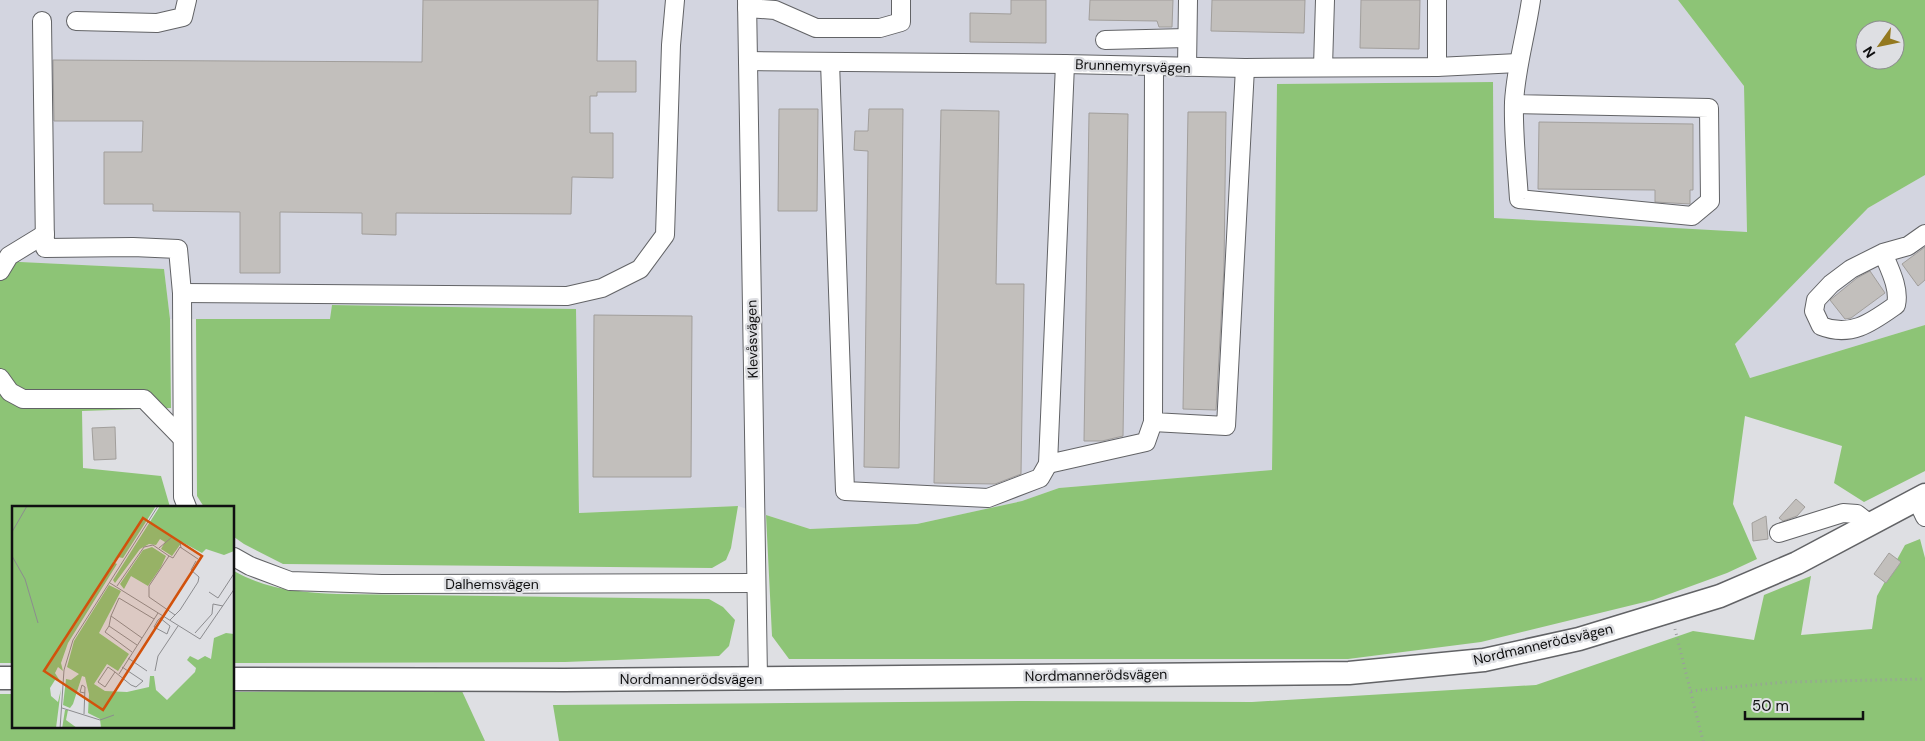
<svg xmlns="http://www.w3.org/2000/svg" width="1925" height="741" font-family="'DM Sans',sans-serif">
<style>
.built{fill:#d3d5e0}
.forest{fill:#8dc476;fill-rule:evenodd}
.building{fill:#c2bfbc;stroke:#a19e9b}
.lines{fill:none;stroke-linecap:round;stroke-linejoin:round}
.minor-casing{stroke:#626366;stroke-width:20}
.major-casing{stroke:#626366;stroke-width:25}
.path{stroke:#9b9c9f;stroke-width:3;stroke-dasharray:1 4;stroke-linecap:butt}
.minor{stroke:#fff;stroke-width:18}
.major{stroke:#fff;stroke-width:22}
.labels{text-anchor:middle;stroke-width:5;stroke-linejoin:round;paint-order:stroke}
.street-label{font-size:14px;fill:#101011;stroke:#dedfe3}
.inset-road{fill:none;stroke:#8c8c8f;stroke-width:1}
.view{fill:#d2520c;fill-opacity:0.15;stroke:#d2520c;stroke-width:2.5}
.inset-edge{fill:none;stroke:#101011;stroke-width:2.5}
</style>
<rect width="100%" height="100%" fill="#dedfe3"/>
<g class="built">
<polygon points="0,0 1678,0 1744,86 1747,233 1494,218 1493,82 1277,84 1272,470 1059,488 1022,501 917,524 810,529 738,506 579,513 575,309 332,305 331,319 170,319 164,269 0,261"/>
<polygon points="1925,175 1925,325 1750,378 1735,343 1868,208"/>
</g>
<g class="forest">
<path d="M1678,0H1925V175L1868,208L1735,344L1750,378L1925,325V471L1864,502L1834,483L1842,446L1745,416L1733,504L1757,559L1727,573L1653,600L1481,642L1348,659H789L772,636L766,515L810,529L917,524L1022,501L1059,488L1272,470L1277,84L1493,82L1494,218L1747,232L1744,86ZM1865,30H1895V60H1865Z"/>
<polygon points="0,261 164,269 170,319 171,408 82,411 83,468 161,476 170,507 14,507 14,663 0,663"/>
<polygon points="332,305 576,309 579,513 738,506 731,548 726,560 712,568 283,564 244,544 234,537 234,507 204,507 197,496 196,319 330,319"/>
<polygon points="1920,539 1925,558 1925,741 559,741 553,705 1023,701 1252,702 1536,685 1693,631 1754,640 1764,595 1811,576 1801,635 1872,629 1877,596 1905,545"/>
<path d="M234,571C268,590 299,592 337,594L709,599L723,607L735,620L729,646L719,656L565,662L234,663Z"/>
<polygon points="461,689 485,741 0,741 0,694 14,694 14,727 234,727 234,692"/>
</g>
<g class="building">
<polygon points="423,0 598,0 597,61 636,61 636,92 597,92 597,96 590,96 590,133 613,133 613,178 572,177 571,214 396,213 396,235 362,234 362,213 280,212 280,273 240,273 240,212 153,211 153,204 104,204 104,152 142,152 143,121 54,121 53,60 422,62"/>
<polygon points="1011,0 1046,0 1046,43 970,42 970,13 1011,14"/>
<polygon points="1090,0 1173,0 1172,27 1159,27 1157,21 1089,20"/>
<polygon points="1212,0 1305,0 1304,33 1211,31"/>
<polygon points="1361,0 1420,0 1419,49 1360,48"/>
<polygon points="779,109 818,109 817,211 778,211"/>
<polygon points="869,109 903,109 899,468 864,467 868,151 854,150 855,131 868,131"/>
<polygon points="941,110 999,111 996,284 1024,284 1021,474 995,484 934,483"/>
<polygon points="1188,112 1226,112 1224,267 1216,410 1183,409"/>
<polygon points="1089,113 1128,114 1123,436 1102,441 1084,441"/>
<polygon points="1539,122 1693,124 1693,190 1690,190 1690,204 1655,202 1655,190 1538,189"/>
<polygon points="1925,247 1925,280 1918,286 1902,264"/>
<polygon points="1870,271 1885,293 1851,318 1845,319 1830,300 1857,278"/>
<polygon points="594,315 692,316 691,477 593,477"/>
<polygon points="115,427 116,459 94,460 92,428"/>
<polygon points="1796,499 1805,507 1797,516 1783,521 1779,518"/>
<polygon points="1766,516 1768,539 1753,541 1752,523"/>
<polygon points="1889,553 1901,562 1886,583 1874,574"/>
</g>
<g class="lines">
<defs>
<g id="minor">
<polyline points="747,0 758,678"/>
<polyline points="747,8 775,10 816,28 880,28 901,22 901,0"/>
<polyline points="42,21 45,248 133,247 178,249 182,293 183,497 187,507"/>
<polyline points="76,21 157,23 183,17 187,0"/>
<polyline points="1105,40 1187,38"/>
<polyline points="748,61 1065,64 1245,68 1437,67 1518,63"/>
<polyline points="830,62 845,491 988,498 1040,478 1048,464"/>
<polyline points="1065,64 1048,464 1146,442 1153,422"/>
<polyline points="1154,66 1153,422 1226,426 1245,68"/>
<polyline points="1187,67 1188,0"/>
<polyline points="1323,67 1325,0"/>
<polyline points="1437,67 1437,0"/>
<path d="M1514,104L1709,108L1710,201L1692,216L1519,199C1517,167 1513,134 1514,102C1516,67 1526,35 1531,0"/>
<path d="M1883,253C1889,268 1900,288 1896,305C1872,322 1851,338 1821,326L1814,311L1816,300L1831,284L1851,269L1883,253L1908,246L1925,234"/>
<polyline points="0,271 9,256 45,234"/>
<polyline points="182,293 567,296 602,288 640,269 665,235 671,45 675,0"/>
<polyline points="0,378 10,392 23,399 144,399 182,438"/>
<polyline points="1917,500 1925,517"/>
<polyline points="1779,533 1843,513 1857,514 1871,525"/>
<polyline points="234,557 250,566 290,581 382,584 755,583"/>
</g>
<g id="major">
<polyline points="0,678 14,678"/>
<polyline points="234,679 564,680 1349,673 1484,660 1579,639 1720,596 1797,563 1925,495"/>
</g>
</defs>
<use href="#minor" class="minor-casing"/>
<use href="#major" class="major-casing"/>
<g class="path">
<polyline points="1675,629 1703,741"/>
<polyline points="1691,691 1785,682 1925,679"/>
</g>
<use href="#minor" class="minor"/>
<use href="#major" class="major"/>
</g>
<g class="labels">
<g class="street-label">
<text transform="translate(1133 66) rotate(2)" y="5">Brunnemyrsvägen</text>
<text transform="translate(752 339) rotate(-91)" y="5">Klevåsvägen</text>
<text x="492" y="589">Dalhemsvägen</text>
<text transform="translate(1543 644) rotate(-13)" y="5">Nordmannerödsvägen</text>
<text transform="translate(1096 675) rotate(-1)" y="5">Nordmannerödsvägen</text>
<text x="691" y="684">Nordmannerödsvägen</text>
</g>
</g>
<g transform="translate(12 506)">
<rect width="222" height="222" fill="#dedfe3"/>
<path d="M0,0H144L111,52L105,51L101,56L105,58L56,137L49,157L51,165L46,161L43,167L48,175L43,174L38,182L39,190L46,196L49,183L44,222H0ZM148,0H222V45L212,49L194,43L190,47L170,36L160,50L149,43L153,36L148,33L144,39L137,38L128,43L103,77L101,74ZM140,41L154,50L149,61L136,80L119,70L112,83L108,78L131,44ZM97,79L109,85L87,127L117,148L106,165L95,158L82,178L93,185L115,186L137,181L138,170H142L144,184L155,194L183,166L184,162L175,154L178,150L186,154L193,150L199,153L202,132L214,127L222,128V222H89L88,213L76,207L77,188L73,171L70,170L61,198L58,202L51,199L54,173L59,174L67,168L55,161L62,135ZM53,204H56L54,214L65,222L50,223Z" fill="#8dc476"/>
<path class="inset-road" d="M0,26L15,0M147,42L160,31L168,36L169,42M0,50L13,73L26,117M98,77L188,133L223,82M105,80L132,41L141,39L157,50M197,86L206,92L223,66M163,109L137,91V80L157,50L161,52L168,41L186,53M99,110L107,92L142,113M148,112L158,120L155,128L142,121L146,114L151,110M158,114L168,104L186,76L187,71L179,64L184,55M97,120L99,110L130,132M183,127L200,108L201,98L211,100M120,146L93,126L97,120L125,139M116,152L135,165M143,165L146,150L166,120M103,166L93,181L86,176L96,161L103,166L119,179L124,181L131,175L110,161M107,168L146,107M50,202L88,214L102,209M72,208L73,181L70,179L68,186L73,187M48,223L52,164L61,134L146,0"/>
<path class="view" d="M131,12L190,50L91,204L32,165Z"/>
<rect width="222" height="222" class="inset-edge"/>
</g>
<g transform="translate(1880 45) rotate(237)"><circle r="24" fill="#dedfe3" stroke="#8c8c8f"/>
<path d="M0-4L9 19L0 12L-9 19Z" fill="#947920"/>
<text y="-8" font-size="14" font-weight="bold" text-anchor="middle" fill="#101011">N</text>
</g>
<path d="M1745 711v8h118v-8" fill="none" stroke="#101011" stroke-width="2.5"/>
<text x="1752" y="711" font-size="15" fill="#101011" stroke="#dedfe3" stroke-width="4" paint-order="stroke">50 m</text>
</svg>
